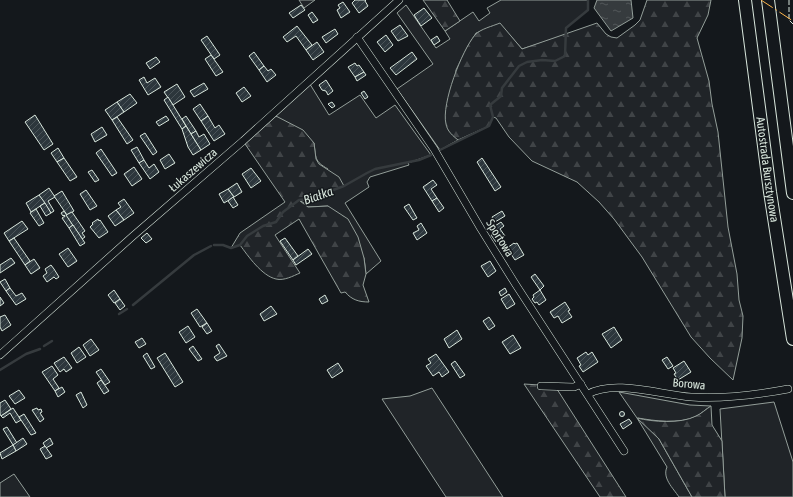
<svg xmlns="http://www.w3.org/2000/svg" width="793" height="497" font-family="'Asap Condensed',sans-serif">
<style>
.green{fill:#202428;stroke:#939e99}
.forest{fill:url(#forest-firs);stroke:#939e99}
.water{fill:url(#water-ripples);stroke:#939e99}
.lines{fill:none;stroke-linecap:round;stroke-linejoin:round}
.stream{stroke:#363b3e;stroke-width:2.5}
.building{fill:url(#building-hatch);stroke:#d8e6dc}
.minor-casing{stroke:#d8e6dc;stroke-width:8}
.motorway-casing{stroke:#d8e6dc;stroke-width:14}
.minor{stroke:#14181c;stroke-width:7}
.motorway{stroke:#14181c;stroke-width:12}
.fence{stroke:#d8e6dc;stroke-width:1;stroke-dasharray:5 2;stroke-linecap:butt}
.power{stroke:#ffb74d;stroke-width:1;stroke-dasharray:14 3 2 3;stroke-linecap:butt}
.labels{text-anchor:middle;stroke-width:3;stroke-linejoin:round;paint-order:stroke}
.street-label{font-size:12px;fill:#d8e6dc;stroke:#14181c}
.water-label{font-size:13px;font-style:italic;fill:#d8e6dc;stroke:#14181c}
</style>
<defs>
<pattern id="forest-firs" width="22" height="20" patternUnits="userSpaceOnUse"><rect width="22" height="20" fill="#202428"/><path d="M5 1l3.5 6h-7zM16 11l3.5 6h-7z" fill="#404447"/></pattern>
<pattern id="water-ripples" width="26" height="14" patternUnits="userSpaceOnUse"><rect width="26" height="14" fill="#363b3e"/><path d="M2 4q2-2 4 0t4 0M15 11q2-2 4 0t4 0" fill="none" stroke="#525759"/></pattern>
<pattern id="building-hatch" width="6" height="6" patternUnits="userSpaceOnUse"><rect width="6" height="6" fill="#2c363c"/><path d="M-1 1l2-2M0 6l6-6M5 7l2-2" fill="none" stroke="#4a5358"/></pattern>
</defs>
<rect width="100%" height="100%" fill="#14181c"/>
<g class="green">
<polygon points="299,0 315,0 304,8"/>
<polygon points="501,0 588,0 588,10 566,28 566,35 522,49 500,24 476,33 468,46 456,70 450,132 458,140 440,150 397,89 433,64 397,13 406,5 436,48 450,39 445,31 473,12 479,21 490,13 487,8"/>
<path d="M308,81L329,115L360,95L376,118L395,105L431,155L408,163L409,165L370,177L367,182L369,187L345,203L381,261L366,274L364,258L328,206L308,207L304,203L299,200L328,169C314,161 316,158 314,143L272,114Z"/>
<polygon points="432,388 503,497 446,497 382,399 410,396"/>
<path d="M619,392L690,405L711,406C706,409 701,414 695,417C678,424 655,421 638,418L659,439L692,497H679C673,488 662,478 667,467L637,418Z"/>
<polygon points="774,402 793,462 793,497 725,497 720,409"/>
<polygon points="14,474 30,497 0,497 0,483"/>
</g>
<g class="forest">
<polygon points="423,0 447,0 460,21 445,31"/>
<path d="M647,0H711L708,15L697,38L709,81L712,104L718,132L728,227L737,274L739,300L743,316L742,338L733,380L710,358L691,337L642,257L614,219L599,202L577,182L532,161L509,137L496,118L493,117L489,126L458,140C453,136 447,131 446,124C441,104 462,50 475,35C480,29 493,26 500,23L522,49L597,23L606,34L611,37L617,38L635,25L640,20Z"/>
<path d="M272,114L303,130L314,143L316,159L319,164L339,177L344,186L309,199L300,201L308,207L328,206L348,219L358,237L364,258L366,274L363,285L369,302C359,302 352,300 345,292L341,293L299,219L275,235L300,273C293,276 284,281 276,279C262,276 248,256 240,245L231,248L240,233L285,202L243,141Z"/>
<polygon points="524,384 555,386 626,497 600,497"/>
<path d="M711,406L712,425L722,441L725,497H692L659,439L637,418C653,422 681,424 696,416C701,414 706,409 711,406Z"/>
</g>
<polygon class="water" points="597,0 631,0 633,18 611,31 594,8"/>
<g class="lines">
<g class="stream">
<polyline points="440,150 489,126 493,117 490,105 501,96 502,88 519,66 527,62 542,60 555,61 565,56 566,28 588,10 588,0"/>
<polyline points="214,245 223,245 231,248 240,245 247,236 263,226 276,222 283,212 299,200 309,199 344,186 367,173 375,169 419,160 431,155"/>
<polyline points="133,305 194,255 211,246"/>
<polyline points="119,314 127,309"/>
<polyline points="44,346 52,341"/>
<polyline points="0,370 26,354 40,349"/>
</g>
</g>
<g class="building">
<polygon points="355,0 366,0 365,1 368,6 359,13 352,3"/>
<polygon points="343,2 350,12 341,18 337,10 340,8 338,5"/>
<polygon points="301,5 305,10 293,18 289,13"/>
<polygon points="424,8 432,18 421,26 414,15"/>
<polygon points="312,12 318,20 313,23 308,15"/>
<polygon points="400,25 408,36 398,41 391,31"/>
<polygon points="297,26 312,45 306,50 296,36 287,42 283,37"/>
<polygon points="335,29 338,34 326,43 322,37"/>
<polygon points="386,35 393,45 385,52 377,42"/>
<polygon points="207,36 220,55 214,59 201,40"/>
<polygon points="437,36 440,41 434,45 431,40"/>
<polygon points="317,42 324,52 313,60 306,50"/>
<polygon points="254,52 264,66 259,70 249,56"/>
<polygon points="412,52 417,59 396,75 390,68"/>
<polygon points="211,55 223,72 216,76 205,59"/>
<polygon points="156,57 160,62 150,69 146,63"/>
<polygon points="355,63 357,66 359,65 364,72 355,77 348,67"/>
<polygon points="264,66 268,71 271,69 276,75 267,82 259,70"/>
<polygon points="364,72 366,75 357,81 355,77"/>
<polygon points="144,77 147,83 155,78 161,87 148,95 139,80"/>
<polygon points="326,80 333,91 328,95 326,91 322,90 319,85"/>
<polygon points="204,83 208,89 194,97 190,91"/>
<polygon points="177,84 185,97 173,105 164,92"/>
<polygon points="244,87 251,96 242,102 236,93"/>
<polygon points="364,91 368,97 365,99 361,93"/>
<polygon points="130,94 137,103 124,112 117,102"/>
<polygon points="168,97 186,126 182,129 164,100"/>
<polygon points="117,102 124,112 112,120 105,110"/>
<polygon points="332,102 335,106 332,108 328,104"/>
<polygon points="200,104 208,116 201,121 193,109"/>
<polygon points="35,115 53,144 44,150 25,122"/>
<polygon points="166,116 169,120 159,126 156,122"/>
<polygon points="186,116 196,131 191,134 182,119"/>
<polygon points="208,116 215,128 219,125 225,134 214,141 201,121"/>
<polygon points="117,117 133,140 127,144 112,120"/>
<polygon points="186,126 201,150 193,155 188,147 182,129"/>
<polygon points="102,127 107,135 95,142 91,134"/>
<polygon points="196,131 199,137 204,134 210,144 201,150 191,134"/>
<polygon points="145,133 157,152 153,155 140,136"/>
<polygon points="137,147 144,160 139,163 131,150"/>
<polygon points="58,148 64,158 57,162 51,153"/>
<polygon points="101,149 117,173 112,176 96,153"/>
<polygon points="169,154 175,163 165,169 160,160"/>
<polygon points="64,158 77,177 70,181 57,162"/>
<polygon points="482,158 501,187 495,191 477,162"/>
<polygon points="144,160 149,168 154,164 159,172 150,179 139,163"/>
<polygon points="134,167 142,179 132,186 124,174"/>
<polygon points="251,168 261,181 251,188 242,174"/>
<polygon points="92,170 99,180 95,182 88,172"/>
<polygon points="433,180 437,185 431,189 437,198 432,201 423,187"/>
<polygon points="237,183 242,192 234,197 228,189"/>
<polygon points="49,188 55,197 48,201 54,211 51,213 39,195"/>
<polygon points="228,189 234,197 224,203 219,194"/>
<polygon points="86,190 97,206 90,210 80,194"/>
<polygon points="62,191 74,211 67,215 54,196"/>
<polygon points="39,195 45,203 31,212 26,203"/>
<polygon points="233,197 238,205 233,208 228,201"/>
<polygon points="437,198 444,208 439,212 432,201"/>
<polygon points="124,199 134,213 124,220 116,210 121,207 118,203"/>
<polygon points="45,203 51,213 46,216 40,206"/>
<polygon points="409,204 417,218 413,220 404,207"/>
<polygon points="36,209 44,223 39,226 30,213"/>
<polygon points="116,210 124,220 115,226 108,216"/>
<polygon points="64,211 73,225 69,228 62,218 65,216 64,215 63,216 61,213"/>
<polygon points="502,211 505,216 495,222 492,217"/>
<polygon points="72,212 85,231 82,233 85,237 82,239 66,215"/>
<polygon points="98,219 99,221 100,220 108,232 99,238 90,227 93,224 92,223"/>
<polygon points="22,221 28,229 9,241 4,233"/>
<polygon points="501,222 504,226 500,229 505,236 496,242 491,235 495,232 492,228"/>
<polygon points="421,223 427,233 417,240 413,233 419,230 417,226"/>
<polygon points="73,225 85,243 80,246 69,228"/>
<polygon points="147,233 152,239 146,243 141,238"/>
<polygon points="14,238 30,261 25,265 9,241"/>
<polygon points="285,238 298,256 293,260 280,241"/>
<polygon points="514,243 515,244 517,243 524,255 515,260 507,248"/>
<polygon points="68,248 77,261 68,267 59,254"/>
<polygon points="308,249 312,254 296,265 293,260"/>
<polygon points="11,258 15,263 0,273 0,265"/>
<polygon points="34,259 40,268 31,274 25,265"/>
<polygon points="490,261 496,271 488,277 481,266"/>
<polygon points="51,265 54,269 59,277 56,279 54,277 47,282 43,276 47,273 45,269"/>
<polygon points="535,274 544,286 540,290 531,277"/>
<polygon points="5,279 10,288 6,291 0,282"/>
<polygon points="10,288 16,296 22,293 26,299 16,305 6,291"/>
<polygon points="505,288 507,292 501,296 499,292"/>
<polygon points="114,290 120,299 114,303 108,295"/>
<polygon points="540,290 546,300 539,305 537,302 535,303 532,299 534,297 533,295"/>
<polygon points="509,294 515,304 507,309 501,299"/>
<polygon points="325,295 328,301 322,304 319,299"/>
<polygon points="0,297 4,303 0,306"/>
<polygon points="120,299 125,306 120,310 115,303"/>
<polygon points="565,302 570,310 568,311 572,317 562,323 558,316 554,318 550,312"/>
<polygon points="271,306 277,314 264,321 260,314"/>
<polygon points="197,309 207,323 200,327 191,313"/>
<polygon points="5,315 11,325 2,331 0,327 0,317"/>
<polygon points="489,317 495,326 489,330 483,321"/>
<polygon points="207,323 212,331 207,334 202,327"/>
<polygon points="188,326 195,337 186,343 179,332"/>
<polygon points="614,327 622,340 611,348 602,334"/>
<polygon points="457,330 462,339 449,348 444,339"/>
<polygon points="513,335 521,348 510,354 502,342"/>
<polygon points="142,338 146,344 139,348 135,342"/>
<polygon points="91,339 99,350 90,356 83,345"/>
<polygon points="219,344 227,356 217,361 214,357 220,353 216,346"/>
<polygon points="193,346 202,359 198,361 189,349"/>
<polygon points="79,347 86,357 77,363 71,353"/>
<polygon points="586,352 588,355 592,352 598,362 583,372 579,366 581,365 577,358"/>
<polygon points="147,353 155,367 151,369 143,356"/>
<polygon points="165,353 183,382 175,387 157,358"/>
<polygon points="436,354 449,372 442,377 439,372 433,376 426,366 431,363 428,359"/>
<polygon points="64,357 72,368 66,372 64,369 60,372 54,363"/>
<polygon points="667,357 673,366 668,369 662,360"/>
<polygon points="455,361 465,375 460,378 451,364"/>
<polygon points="684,361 691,372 678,380 674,374 676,373 673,368"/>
<polygon points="338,363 343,371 332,378 327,370"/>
<polygon points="52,366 58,375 53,379 59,388 55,391 42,372"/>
<polygon points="101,369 110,382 105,385 96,372"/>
<polygon points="101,380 109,391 104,394 97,383"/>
<polygon points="62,387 65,392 58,397 55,391"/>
<polygon points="19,390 25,398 15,404 9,396"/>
<polygon points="81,392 87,405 83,408 76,395"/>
<polygon points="5,400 11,409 1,416 0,414 0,403"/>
<polygon points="13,408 21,420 16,423 10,413 3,418 1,416"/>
<polygon points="37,408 38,410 41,409 42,412 40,413 44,419 40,422 32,410"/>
<circle cx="622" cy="414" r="2.5"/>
<polygon points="24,414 36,433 31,435 19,417"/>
<polygon points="629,419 632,423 623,429 620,424"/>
<polygon points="7,427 17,443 13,445 3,429"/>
<polygon points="23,438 27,444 16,451 13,445"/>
<polygon points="50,438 53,444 46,448 43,443"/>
<polygon points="13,445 16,451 2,459 0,453"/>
<polygon points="45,446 52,456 46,459 40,449"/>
</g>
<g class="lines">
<defs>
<g id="minor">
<polyline points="357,37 434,149 481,229 516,285 624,451"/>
<polyline points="0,355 133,236 243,141 399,0"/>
<polyline points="541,386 574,387 581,384"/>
<path d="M588,394C615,379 661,395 691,397C723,399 756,395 788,389"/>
</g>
<g id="motorway">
<path id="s1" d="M745,0L770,192L793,339"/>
<polyline points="768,0 793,193"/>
</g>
</defs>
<use href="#minor" class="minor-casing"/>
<use href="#motorway" class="motorway-casing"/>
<use href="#minor" class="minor"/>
<use href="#motorway" class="motorway"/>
<polyline class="fence" points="789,0 789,20 793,24"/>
<polyline class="power" points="761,0 793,21"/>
</g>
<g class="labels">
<g class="street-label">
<text transform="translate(193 170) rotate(-41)" y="4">Łukaszewicza</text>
<text dy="4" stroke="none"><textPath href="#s1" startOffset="171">Autostrada Bursztynowa</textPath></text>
<text transform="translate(500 238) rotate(58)" y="4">Sportowa</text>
<text transform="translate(689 384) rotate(5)" y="4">Borowa</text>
</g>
<g class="water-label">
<text transform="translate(318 195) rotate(-19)" y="5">Białka</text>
</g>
</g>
</svg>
